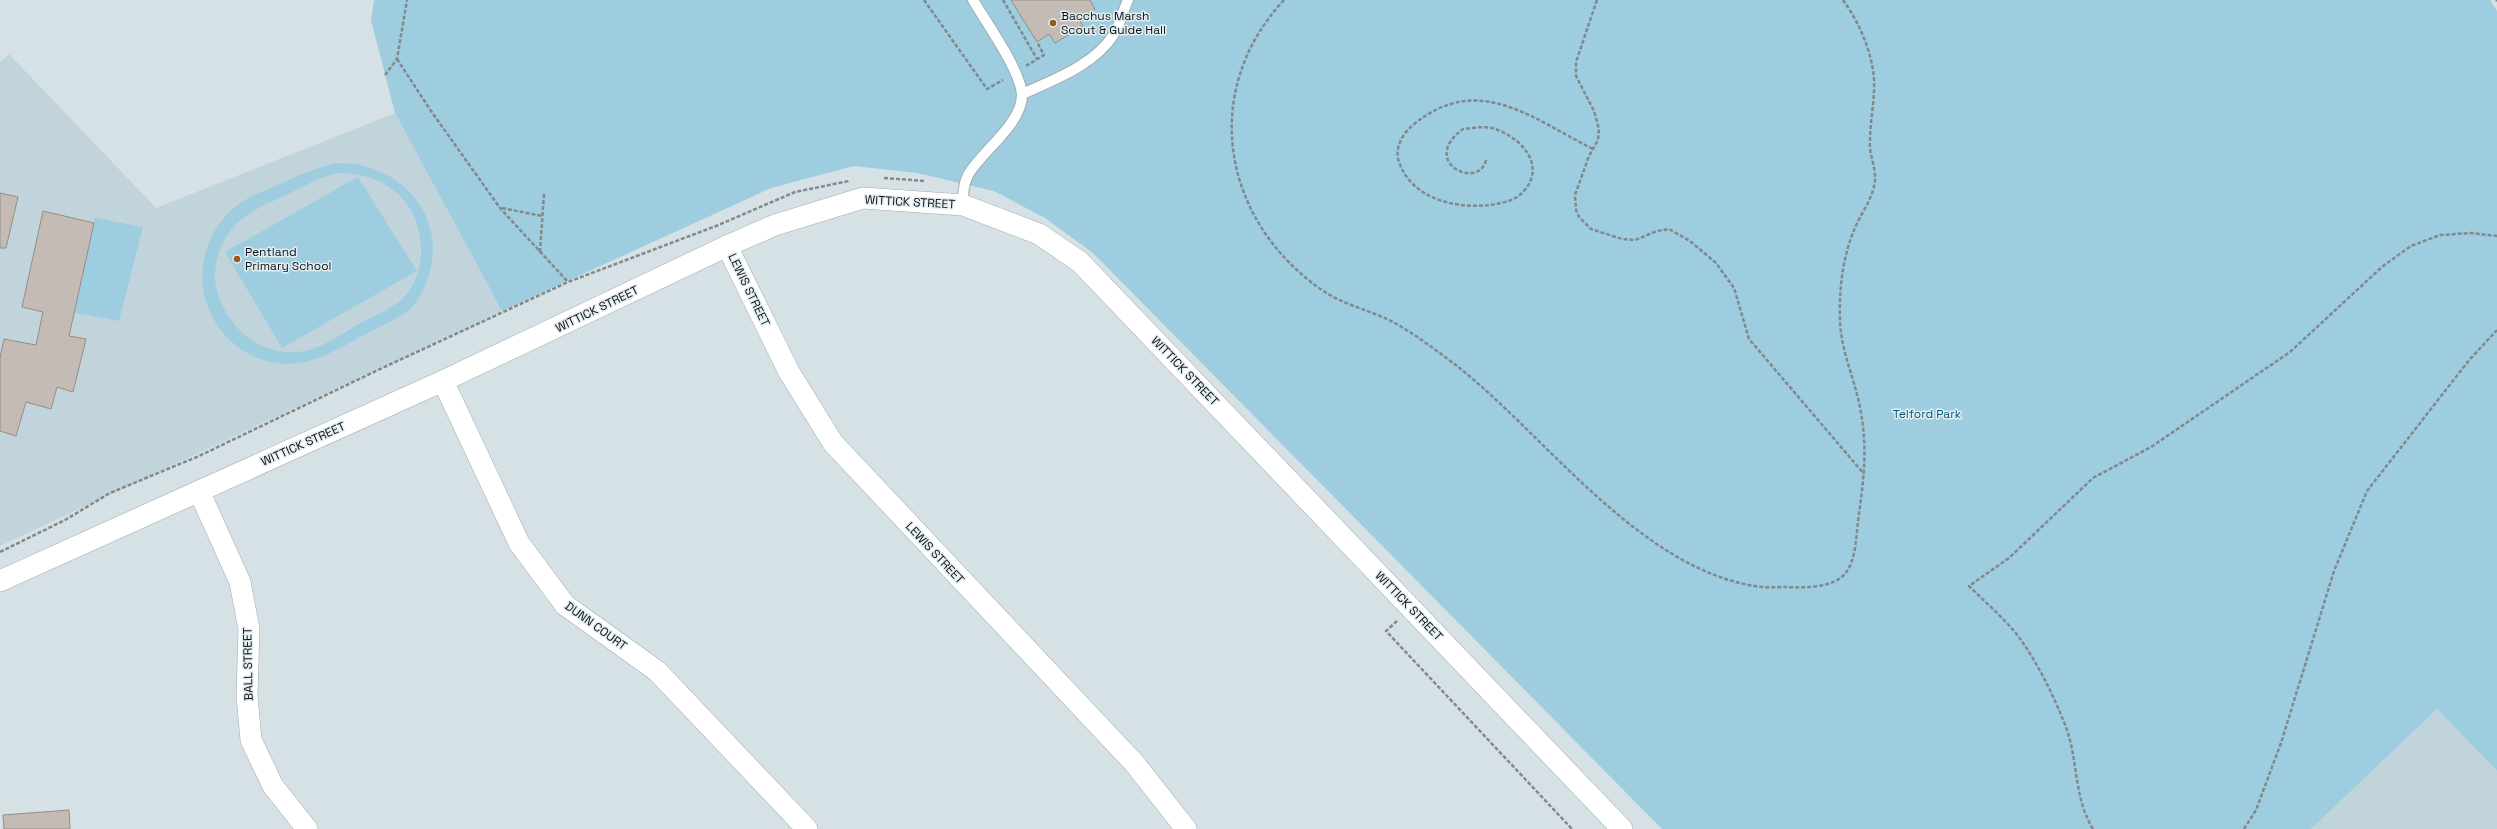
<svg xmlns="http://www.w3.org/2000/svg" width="2497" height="829" font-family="'Space Grotesk',sans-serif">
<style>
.built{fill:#c1d4dc}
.green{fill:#9ecde0;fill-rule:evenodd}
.building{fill:#c3bbb4;stroke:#968d87}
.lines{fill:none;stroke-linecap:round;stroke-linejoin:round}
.lane-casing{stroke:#a2acb1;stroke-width:12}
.street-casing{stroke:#a2acb1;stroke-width:22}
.path{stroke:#81898c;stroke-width:2.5;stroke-dasharray:4 2;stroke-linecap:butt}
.lane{stroke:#fff;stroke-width:10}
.street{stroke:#fff;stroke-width:21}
.poi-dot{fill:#965a1c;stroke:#e3eef3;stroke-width:1.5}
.labels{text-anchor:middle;stroke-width:3;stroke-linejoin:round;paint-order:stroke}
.poi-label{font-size:12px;fill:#0d1112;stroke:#e3eef3;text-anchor:start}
.street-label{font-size:12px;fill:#0d1112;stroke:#e3eef3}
.park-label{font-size:12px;fill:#005871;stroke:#e3eef3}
</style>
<rect width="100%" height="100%" fill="#d5e1e5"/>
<g class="built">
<polygon points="9,54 156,208 395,113 502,311 0,546 0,62"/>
<polygon points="2437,709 2497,771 2497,829 2311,829"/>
</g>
<g class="green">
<polygon points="374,0 2490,0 2497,11 2497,771 2437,709 2311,829 1662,829 1093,253 1045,218 994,191 917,173 854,166 771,188 502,311 395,113 371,20"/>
<path d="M342,163C401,165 447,215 429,275C425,287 419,301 409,310C393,322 370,331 353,341C325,356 300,370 267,361C244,355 224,339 213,318C190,277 205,225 245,200C256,193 270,189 282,183C302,174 320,165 342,163ZM338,173C366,173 390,182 407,204C426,231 427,276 402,299C390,310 371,317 357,325C342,334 326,345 309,350C266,361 228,331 217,291C210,266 222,234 243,218C256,208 273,201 288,194C305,186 320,177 338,173Z"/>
<polygon points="358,177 417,271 282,348 225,252"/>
<polygon points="95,218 143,227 119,321 72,312"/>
</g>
<g class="building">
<polygon points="1011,0 1090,0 1095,9 1079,19 1083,26 1055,43 1049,34 1037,42"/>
<polygon points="0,193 18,197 6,248 0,248"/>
<polygon points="43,211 94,223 69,336 86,339 73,392 57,387 51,409 26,402 16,436 0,431 0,358 4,339 36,345 43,312 22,307"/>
<polygon points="69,810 70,829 4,829 3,815"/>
</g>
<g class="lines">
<defs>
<g id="lane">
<path d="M1022,94C1053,80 1095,65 1114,34C1120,24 1123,11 1128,0"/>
<path d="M963,205C963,195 963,185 968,175C982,151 1022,124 1022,95C1021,71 986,22 973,0"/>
</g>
<g id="street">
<polyline points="727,246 789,372 833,443 1135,764 1186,829"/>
<polyline points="443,381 519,543 565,605 657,671 807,829"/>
<polyline points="199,491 240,582 249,629 247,696 251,740 273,786 307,829"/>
<polyline points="0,581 443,381 727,246 775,225 863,198 963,205 1039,234 1080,262 1622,829"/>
</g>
</defs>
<use href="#lane" class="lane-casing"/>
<use href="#street" class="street-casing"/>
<g class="path">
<polyline points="924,0 987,89 1003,80"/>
<polyline points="1003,0 1037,59"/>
<path d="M1284,0C1199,91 1222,221 1322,290C1343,305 1370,310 1393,322C1415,334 1437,351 1457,366C1545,435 1639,568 1755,586C1765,588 1776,587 1786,587C1803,588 1833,588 1845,574C1856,560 1856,538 1858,521C1863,485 1868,450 1861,413C1856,381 1842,356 1840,322C1839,290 1842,260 1854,230C1860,215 1874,197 1875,180C1876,168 1869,154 1870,142C1870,121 1875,100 1874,79C1872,52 1859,22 1843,0"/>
<polyline points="1597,0 1576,62 1576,76 1594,111 1599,129 1598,140 1589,156 1575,195 1576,210 1579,217 1591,229 1622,239 1635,240 1657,231 1669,229 1690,241 1716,263 1734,288 1749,339 1864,474"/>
<polyline points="2496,0 2497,1"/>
<polyline points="397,59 431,111 500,208 568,282"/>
<polyline points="1026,66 1044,55 1037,42"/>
<polyline points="385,75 397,59 407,0"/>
<path d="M1486,160C1479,191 1418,162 1463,129C1472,128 1483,126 1492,128C1520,136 1548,165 1523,192C1515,201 1502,203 1490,205C1455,209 1412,199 1399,162C1394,148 1403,133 1413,125C1478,71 1533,119 1593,149"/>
<polyline points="884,178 925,181"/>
<polyline points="502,208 542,216"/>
<polyline points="540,252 544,194"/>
<polyline points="0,552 65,520 110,493 199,456 378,370 568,282 716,226 795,192 849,181"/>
<polyline points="1397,621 1386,631 1572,829"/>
<path d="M2093,829C2074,798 2078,762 2067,730C2055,698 2038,663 2018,636C2004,618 1985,602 1969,586L2009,558L2093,478L2151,447L2290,352L2383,266L2411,246L2440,235L2471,233L2497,236"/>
<polyline points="2244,829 2256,810 2281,743 2334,571 2367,491 2470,359 2497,330"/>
</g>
<use href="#lane" class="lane"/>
<use href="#street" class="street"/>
</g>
<g class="poi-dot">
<circle cx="1053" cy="23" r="4"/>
<circle cx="237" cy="259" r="4"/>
</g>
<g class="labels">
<g class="poi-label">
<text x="1061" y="20">Bacchus Marsh<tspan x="1061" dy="14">Scout &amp; Guide Hall</tspan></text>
<text x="245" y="256">Pentland<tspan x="245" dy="14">Primary School</tspan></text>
</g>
<g class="street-label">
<text transform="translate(910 202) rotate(3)" y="4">WITTICK STREET</text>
<text transform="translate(749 290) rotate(64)" y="4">LEWIS STREET</text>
<text transform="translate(597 309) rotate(-26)" y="4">WITTICK STREET</text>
<text transform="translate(1185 371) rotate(46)" y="4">WITTICK STREET</text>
<text transform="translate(303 444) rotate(-24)" y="4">WITTICK STREET</text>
<text transform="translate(935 553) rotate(47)" y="4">LEWIS STREET</text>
<text transform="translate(1409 606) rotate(46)" y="4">WITTICK STREET</text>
<text transform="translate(596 626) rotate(36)" y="4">DUNN COURT</text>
<text transform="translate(248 664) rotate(-91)" y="4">BALL STREET</text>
</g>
<g class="park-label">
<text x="1927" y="418">Telford Park</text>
</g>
</g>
</svg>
